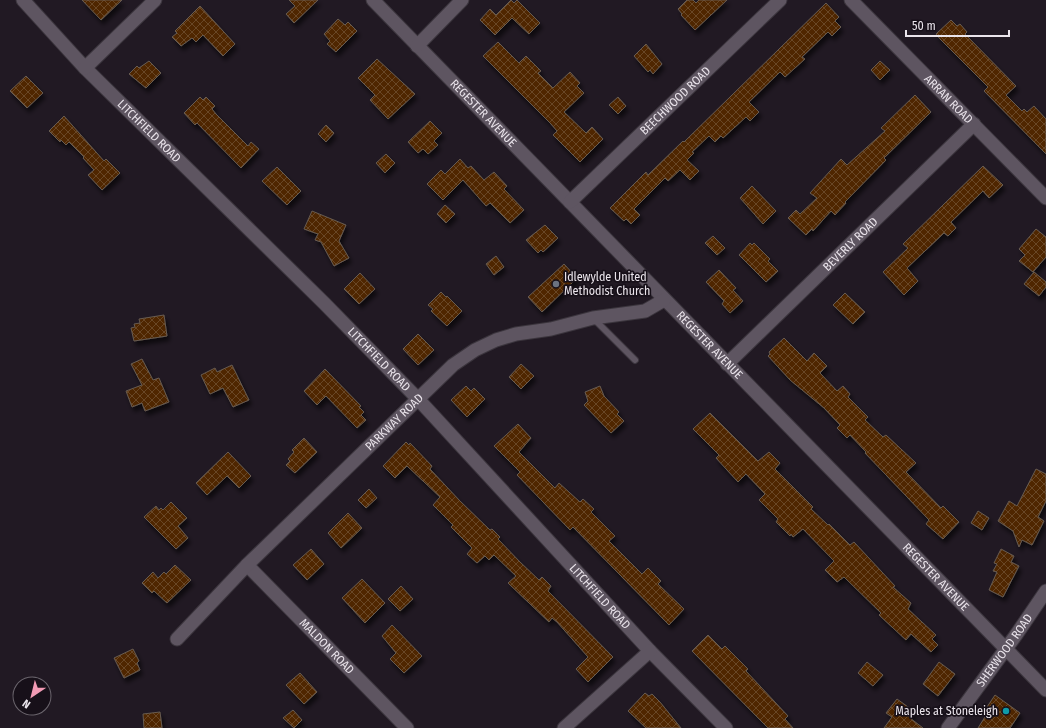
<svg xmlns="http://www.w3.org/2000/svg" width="1046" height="728" font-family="'Fira Sans Condensed',sans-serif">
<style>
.building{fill:url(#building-cross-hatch);stroke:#675b51;filter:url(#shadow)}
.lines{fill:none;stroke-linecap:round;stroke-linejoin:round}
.service-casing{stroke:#3b353d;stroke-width:8}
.minor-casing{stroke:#3b353d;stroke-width:15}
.service{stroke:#5e5561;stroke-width:6}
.minor{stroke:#5e5561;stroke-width:13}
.worship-dot{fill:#6b7280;stroke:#171019;stroke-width:1.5}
.culture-dot{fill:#0f9aa8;stroke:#171019;stroke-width:1.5}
.labels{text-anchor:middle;stroke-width:3.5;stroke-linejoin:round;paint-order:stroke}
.street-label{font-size:12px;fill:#eae4eb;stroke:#171019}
.poi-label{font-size:12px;fill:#eae4eb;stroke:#171019;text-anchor:start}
</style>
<defs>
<pattern id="building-cross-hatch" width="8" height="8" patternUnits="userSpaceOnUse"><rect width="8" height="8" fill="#502800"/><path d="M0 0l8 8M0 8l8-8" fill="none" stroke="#694725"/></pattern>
<filter id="shadow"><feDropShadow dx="2.5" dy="4.5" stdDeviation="2" flood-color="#0009"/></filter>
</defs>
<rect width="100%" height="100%" fill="#211923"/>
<g class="building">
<polygon points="82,0 122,0 101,20"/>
<polygon points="289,0 318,0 294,23 286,14 295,6"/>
<polygon points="511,0 514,3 517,0 540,23 529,34 512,18 495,35 480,20 490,9 496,15"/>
<polygon points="687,0 693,0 696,3 699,0 727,0 695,30 681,15 682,14 678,9"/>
<polygon points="826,3 839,17 835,21 841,27 832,36 828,32 802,57 805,59 785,77 780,72 749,102 759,112 750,121 746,117 723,138 721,136 715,142 709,136 692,152 694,153 687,160 699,171 690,180 680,170 668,181 665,178 634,209 640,215 631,224 626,219 624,221 610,208 646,172 648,175 683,141 684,142"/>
<polygon points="200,6 235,44 223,56 203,35 196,42 192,38 181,46 172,37 177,33 175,31"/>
<polygon points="338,19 345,25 348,22 357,31 336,52 327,44 330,41 324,34"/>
<polygon points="951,20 957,26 960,24 967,32 965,34 1016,86 1006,95 1022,111 1024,109 1027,112 1034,106 1046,119 1046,154 984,91 988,87 940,39 936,34"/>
<polygon points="498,42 519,63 526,56 541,71 538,73 553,88 570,72 580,83 577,86 584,93 564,112 586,133 592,127 603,139 580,162 553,135 557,131 551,124 483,56"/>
<polygon points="646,44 662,64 653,74 650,70 648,72 634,56"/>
<polygon points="377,59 415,94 388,119 370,100 375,95 358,78"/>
<polygon points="149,61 161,73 146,88 129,74 137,66 139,68"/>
<polygon points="880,61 890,70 880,80 871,70"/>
<polygon points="26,76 43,93 27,108 10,91"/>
<polygon points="915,95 931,112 884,158 886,160 845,202 846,203 835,215 831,211 813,231 812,229 806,235 788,218 796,210 800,214 817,198 810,193 841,159 847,165 885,131 881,128"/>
<polygon points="200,97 203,100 206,97 215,106 212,109 216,114 248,146 251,142 259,149 241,168 197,123 195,125 184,113"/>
<polygon points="618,97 626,106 618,114 609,105"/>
<polygon points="64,116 104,161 106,159 120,173 102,190 88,175 94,170 83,158 84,157 69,142 66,145 61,140 60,142 49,131"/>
<polygon points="430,121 442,133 434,141 438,145 428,154 423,149 418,153 408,142"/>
<polygon points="326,125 334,133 326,142 318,134"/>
<polygon points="386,154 395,163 385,173 376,163"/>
<polygon points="460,159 468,168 471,166 484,180 494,172 507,186 504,189 524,210 510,223 490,203 486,206 463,180 443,200 427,184 441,170 445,174"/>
<polygon points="983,166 1003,185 989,198 983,191 951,222 956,228 948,236 944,233 907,268 918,281 904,295 883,272 908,248 903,244"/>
<polygon points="277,167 301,191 287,205 262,181"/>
<polygon points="752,186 776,211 763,224 740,198"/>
<polygon points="445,205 455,214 446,223 437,214"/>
<polygon points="312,211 346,225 339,241 349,258 334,266 321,242 315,240 318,234 304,229"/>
<polygon points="545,225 558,238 543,252 541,250 538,253 526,240"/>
<polygon points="1036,229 1046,237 1046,257 1033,272 1019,261 1025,255 1019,249"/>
<polygon points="713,236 725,248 717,255 705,243"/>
<polygon points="750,243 752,245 754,243 770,259 768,261 778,271 766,282 739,255"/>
<polygon points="496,256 504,267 494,275 486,264"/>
<polygon points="564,264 577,278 542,312 528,297"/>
<polygon points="719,270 736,288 733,290 743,301 730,313 722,304 724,301 706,282"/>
<polygon points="1034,272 1046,282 1046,287 1039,296 1024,284"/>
<polygon points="360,273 375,289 359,304 344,289"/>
<polygon points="441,292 446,297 447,296 462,311 447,326 431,311 433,309 428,305"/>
<polygon points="845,293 865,312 853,324 833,305"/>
<polygon points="164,315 167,336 134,341 131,328 135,327 134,324 140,323 139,319"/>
<polygon points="418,334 434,350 418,365 403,349"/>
<polygon points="784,338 807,361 814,353 827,366 820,373 837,391 843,386 850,394 848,397 868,417 865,420 883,437 886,435 916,463 906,472 941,508 943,506 959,522 943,539 926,524 929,520 865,453 866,452 850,435 847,438 837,428 840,425 824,408 790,380 768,356 770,354 769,352"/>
<polygon points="142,359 153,380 159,378 169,402 145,411 142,403 132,407 126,391 142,385 131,364"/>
<polygon points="521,364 534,376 521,389 509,377"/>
<polygon points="232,365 249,400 233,407 223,388 210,394 201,375 215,368 217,372"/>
<polygon points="325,369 361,406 359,407 364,412 361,415 366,420 357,428 326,396 317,405 304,391"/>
<polygon points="466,386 471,391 474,388 485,399 467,417 451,400"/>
<polygon points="600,386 604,396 619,412 617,414 624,421 611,433 584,405 588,401 585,392"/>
<polygon points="710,413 758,461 769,452 780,463 775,469 813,507 811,509 828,525 829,524 850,545 854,542 895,586 893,587 911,603 908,609 936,635 932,639 938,645 931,652 911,634 906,640 879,615 881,613 844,577 837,582 825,570 834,561 803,529 793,537 791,534 790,536 776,522 778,519 759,500 765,494 746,474 738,482 716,458 719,455 693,429"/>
<polygon points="518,424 531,438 519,452 555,488 559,483 580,502 583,499 594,509 591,512 615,536 609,541 642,574 648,568 661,581 658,584 684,609 669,625 573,527 570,530 517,475 520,472 494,446"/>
<polygon points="304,438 317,452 295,473 286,465 290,461 288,459 294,452 292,450"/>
<polygon points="406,442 409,445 410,443 432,466 430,469 460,501 490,530 492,529 500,537 498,539 520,562 539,580 542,577 551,586 548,591 613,657 588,682 576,669 588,657 557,622 552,618 549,622 508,583 516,576 494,555 489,560 485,556 477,563 467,554 472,548 451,527 453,525 433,505 440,497 407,466 395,478 383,466"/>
<polygon points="228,452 251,476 239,488 227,476 207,495 196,483"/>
<polygon points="1036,469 1046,474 1046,501 1038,517 1044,521 1032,545 1022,540 1019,547 1013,531 998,521 1009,501 1017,506"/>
<polygon points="369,489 377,498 366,508 358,500"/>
<polygon points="171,502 187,518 178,526 188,538 176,549 144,517 156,506 159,510 161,508 163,510"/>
<polygon points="978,511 989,518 982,530 971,523"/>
<polygon points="348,513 362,528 341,548 328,533"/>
<polygon points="311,549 324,564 307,580 293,565"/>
<polygon points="1001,549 1014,556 1011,562 1019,566 1003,597 989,590 997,572 993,571 997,564 994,563"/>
<polygon points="175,565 191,580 167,603 154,591 152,593 142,583 153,572 158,578 164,572 166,574"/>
<polygon points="362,579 385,603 365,623 342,598"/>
<polygon points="401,586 413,599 400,611 388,599"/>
<polygon points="392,625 422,656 404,673 390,659 396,653 382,636"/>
<polygon points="708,635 722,649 725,646 748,669 746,671 788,716 785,719 793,728 768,728 692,651"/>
<polygon points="133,649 139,661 137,663 140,670 124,678 114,658"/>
<polygon points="867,662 883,675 873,686 858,673"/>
<polygon points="939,662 955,674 938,696 923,684"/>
<polygon points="300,673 317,692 304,704 286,685"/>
<polygon points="645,693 649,696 652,694 660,702 681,728 646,728 628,711"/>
<polygon points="995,695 1020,713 1010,728 978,728 990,709 987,707"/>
<polygon points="897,699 915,712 910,718 923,728 884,728 892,717 886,713"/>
<polygon points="293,710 302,720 294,728 283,718"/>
<polygon points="160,712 162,728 144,728 143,714"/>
</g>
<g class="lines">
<defs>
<polyline id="service" points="594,319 635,360"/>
<g id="minor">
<path id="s1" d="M23,0L85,68L324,303L418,399L650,651L726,728"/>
<path id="s2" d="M373,0L1046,690"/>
<path id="s3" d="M851,0L1046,198"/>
<polyline points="417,46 462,0"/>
<polyline points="85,68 155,0"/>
<path id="s4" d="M570,202L780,0"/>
<path id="s5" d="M727,364L974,124"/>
<path id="s6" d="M247,565L407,728"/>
<path id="s7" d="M177,639L247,565L453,365L475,350L496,340L516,334L551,329L593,318L645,311L664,300"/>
<polyline points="564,728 650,651"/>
<path id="s8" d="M948,728L1016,635L1046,591"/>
</g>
</defs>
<use href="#service" class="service-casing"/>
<use href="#minor" class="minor-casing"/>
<use href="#service" class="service"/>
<use href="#minor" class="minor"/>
</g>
<circle class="worship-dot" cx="556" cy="284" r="4"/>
<circle class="culture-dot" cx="1006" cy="711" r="4"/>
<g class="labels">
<g class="street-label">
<text dy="4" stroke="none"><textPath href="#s3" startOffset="139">ARRAN ROAD</textPath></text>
<text dy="4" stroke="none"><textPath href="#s4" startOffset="146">BEECHWOOD ROAD</textPath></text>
<text dy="4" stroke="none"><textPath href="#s2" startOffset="158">REGESTER AVENUE</textPath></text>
<text dy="4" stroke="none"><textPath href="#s1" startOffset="182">LITCHFIELD ROAD</textPath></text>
<text dy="4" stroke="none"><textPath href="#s5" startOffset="172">BEVERLY ROAD</textPath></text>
<text dy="4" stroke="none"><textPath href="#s2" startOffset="482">REGESTER AVENUE</textPath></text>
<text dy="4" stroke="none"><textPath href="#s1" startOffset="506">LITCHFIELD ROAD</textPath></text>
<text dy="4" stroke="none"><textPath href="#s7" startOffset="307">PARKWAY ROAD</textPath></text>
<text dy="4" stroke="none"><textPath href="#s2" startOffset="806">REGESTER AVENUE</textPath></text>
<text dy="4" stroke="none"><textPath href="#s1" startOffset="830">LITCHFIELD ROAD</textPath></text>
<text dy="4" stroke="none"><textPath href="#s6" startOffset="114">MALDON ROAD</textPath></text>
<text dy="4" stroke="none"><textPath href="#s8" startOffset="96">SHERWOOD ROAD</textPath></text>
</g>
<g class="poi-label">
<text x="564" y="281">Idlewylde United<tspan x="564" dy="14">Methodist Church</tspan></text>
<text x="998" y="715" text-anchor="end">Maples at Stoneleigh</text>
</g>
</g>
<g transform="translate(32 696) rotate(215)"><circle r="19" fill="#171019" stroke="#6b656d"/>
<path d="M0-3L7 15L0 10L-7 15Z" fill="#f19ab4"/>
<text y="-6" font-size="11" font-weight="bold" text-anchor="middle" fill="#eae4eb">N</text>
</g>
<path d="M906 30v6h103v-6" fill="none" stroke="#eae4eb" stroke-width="2"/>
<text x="912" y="30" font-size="12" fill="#eae4eb" stroke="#171019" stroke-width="3" paint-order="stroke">50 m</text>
</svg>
